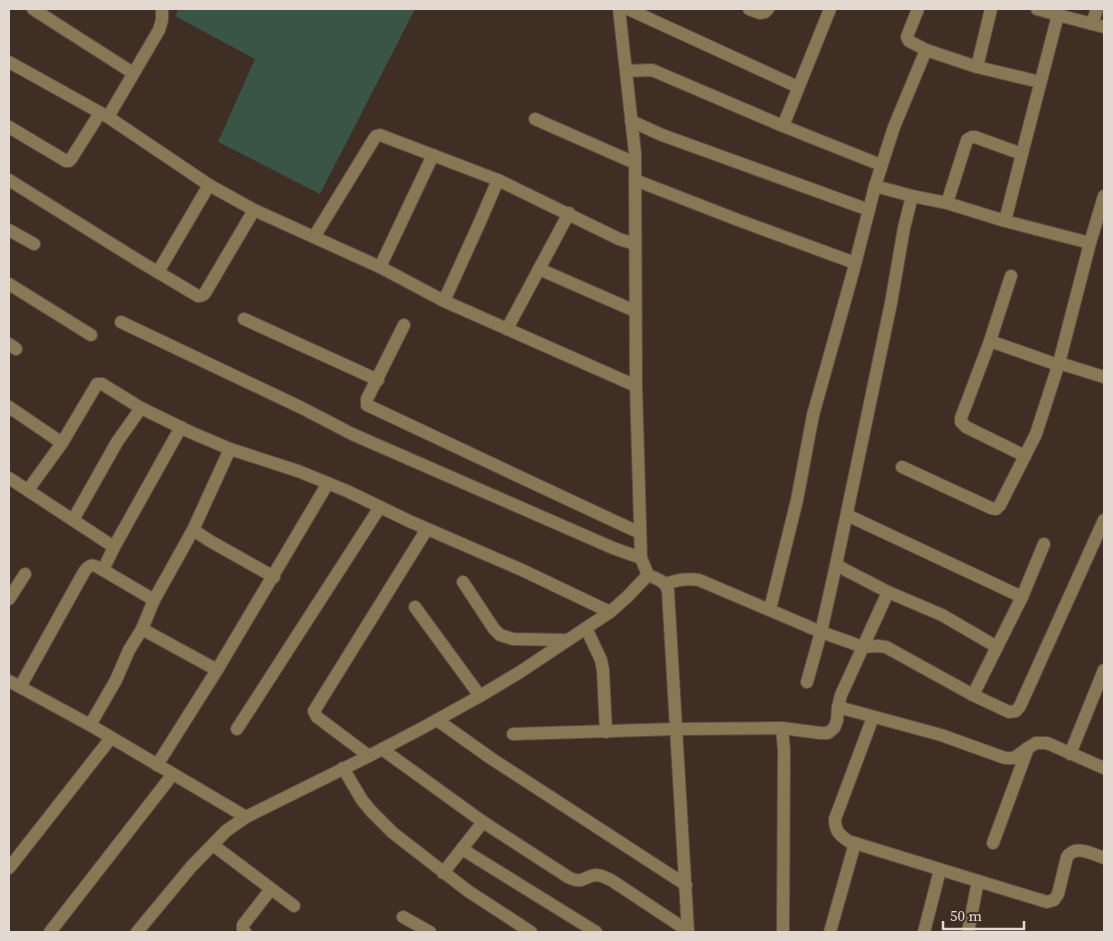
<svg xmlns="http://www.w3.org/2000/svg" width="1113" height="941" font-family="'Source Serif 4',serif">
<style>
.green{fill:#3a5545}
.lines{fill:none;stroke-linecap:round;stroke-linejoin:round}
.minor-casing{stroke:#5d4d42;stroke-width:14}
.minor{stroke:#877955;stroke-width:12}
</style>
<rect width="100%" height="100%" fill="#3f2e23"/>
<polygon class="green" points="179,9 415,9 320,194 218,142 255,59 175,16"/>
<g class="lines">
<defs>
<g id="minor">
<polyline points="33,9 133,73"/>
<path d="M619,9L635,153L636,386L641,558L648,575C657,579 666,581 668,591L688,932"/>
<polyline points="628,9 798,87"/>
<polyline points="749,9 760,13 765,12 768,9"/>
<polyline points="918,9 908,34 907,37 909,41 926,50 977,67"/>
<polyline points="991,9 977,67 1040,82"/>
<polyline points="1037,9 1058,15"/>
<polyline points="1092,24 1097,9"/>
<polyline points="9,62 108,117 209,185 254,210 380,267 444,301 636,386"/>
<polyline points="626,71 652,70 783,126 881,165"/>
<polyline points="108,117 159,30 162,20 162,9"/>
<polyline points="535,119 635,163"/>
<polyline points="631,121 662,135 869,210"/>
<polyline points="783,126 830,9"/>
<polyline points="9,127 66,161 69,161 71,159 100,113"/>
<polyline points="1022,154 1058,15 1104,27"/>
<path d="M9,180L139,261L198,296C201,296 203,296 205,293L254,210"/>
<polyline points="635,180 738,220 855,263"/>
<polyline points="875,186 912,196 947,203"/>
<polyline points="1005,221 1022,154 975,137 972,137 967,140 947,203 1005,221 1090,243"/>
<polyline points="9,230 34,244"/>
<polyline points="314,237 374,139 376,136 380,135 498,180 619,239 635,244"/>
<polyline points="380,267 433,155"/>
<polyline points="539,269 635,311"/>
<polyline points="158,272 209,185"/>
<polyline points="1011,276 990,341 961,418 961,422 966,427 1025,456"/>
<polyline points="9,284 91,335"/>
<polyline points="444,301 479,224 498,180"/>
<polyline points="244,319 378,380"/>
<polyline points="121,322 302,408 352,434 613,548 641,558"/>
<polyline points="404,325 367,399 367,405 535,484 640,533"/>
<polyline points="507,329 569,213"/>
<polyline points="990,341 1058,365"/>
<polyline points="9,344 16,349"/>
<polyline points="1059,363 1104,377"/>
<polyline points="9,407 62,443"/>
<polyline points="902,467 991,508 996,509 1000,505 1036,434 1059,363 1090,243 1104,196"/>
<polyline points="9,478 114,547"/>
<polyline points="28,490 62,443 97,384 102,384 141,408 190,432 230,449 298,471 347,491 409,521 522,570 610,612"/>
<polyline points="847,515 1022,597"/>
<polyline points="73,520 117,442 141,408"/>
<polyline points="193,530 210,541 274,577"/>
<polyline points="836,565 888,592 942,615 997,647"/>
<polyline points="103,570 114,547 181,427"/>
<polyline points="463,582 494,629 500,635 513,639 567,640"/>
<path d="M665,584C677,580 686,578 699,580L821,632L852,643L862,647L878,646L886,647L973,695L1009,712L1016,711L1020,706L1104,520"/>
<polyline points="9,599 25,574"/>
<polyline points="415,607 480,696"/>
<polyline points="770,609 797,500 813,415 853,272 875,186 894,127 926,50"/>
<polyline points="586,628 601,660 603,670 606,732"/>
<polyline points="142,629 217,670"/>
<polyline points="9,681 90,725 246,817"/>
<polyline points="807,682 821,632 836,565 891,303 904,228 912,196"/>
<path d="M20,687L84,572C91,562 94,565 103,570L154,600"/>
<polyline points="973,695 1022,597 1044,544"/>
<polyline points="838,707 841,695 888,592"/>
<path d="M873,717L835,819C835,831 839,834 848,841L978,881"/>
<polyline points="437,720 492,759 686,885"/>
<polyline points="90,725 116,680 129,650 142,629 154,600 193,530 230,449"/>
<polyline points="782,728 784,750 783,932"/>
<polyline points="237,729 380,507"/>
<polyline points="513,734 677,729 782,728 820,733 828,733 834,728 837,721 838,707 941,735 1005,758 1014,758 1028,748 1036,743 1047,743 1104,768"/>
<path d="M382,749L483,822L568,877C584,885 583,876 596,875C602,875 606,878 611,880L688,931"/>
<polyline points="1070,754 1104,670"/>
<polyline points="369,756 317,717 314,711 427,529"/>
<polyline points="157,765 217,670 328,483"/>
<polyline points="343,768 362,800 371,811 393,833 468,891 531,932"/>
<polyline points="993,843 1028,748"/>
<polyline points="213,845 294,906"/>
<polyline points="462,849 596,932"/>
<polyline points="9,868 111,738"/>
<polyline points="443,873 483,822"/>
<polyline points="403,917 430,932"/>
<polyline points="50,932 173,774"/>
<polyline points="137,932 191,867 226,831 246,817 369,756 426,726 480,696 520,672 610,612 627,597 648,575"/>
<polyline points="245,932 243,929 243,925 271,889"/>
<polyline points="830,932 855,843"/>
<polyline points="924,932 940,870"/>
<path d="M968,932L978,881L1047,902L1054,900L1058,894L1067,857C1076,844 1093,854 1104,858"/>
</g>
</defs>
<use href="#minor" class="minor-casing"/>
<use href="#minor" class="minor"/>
</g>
<rect width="1113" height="941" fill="none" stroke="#e3d9d1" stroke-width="20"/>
<path d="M943 921v8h81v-8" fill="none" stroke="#e3d9d1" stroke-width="2.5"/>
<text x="950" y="921" font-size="15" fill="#e3d9d1" stroke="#3f2e23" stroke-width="4" paint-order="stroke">50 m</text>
</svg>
